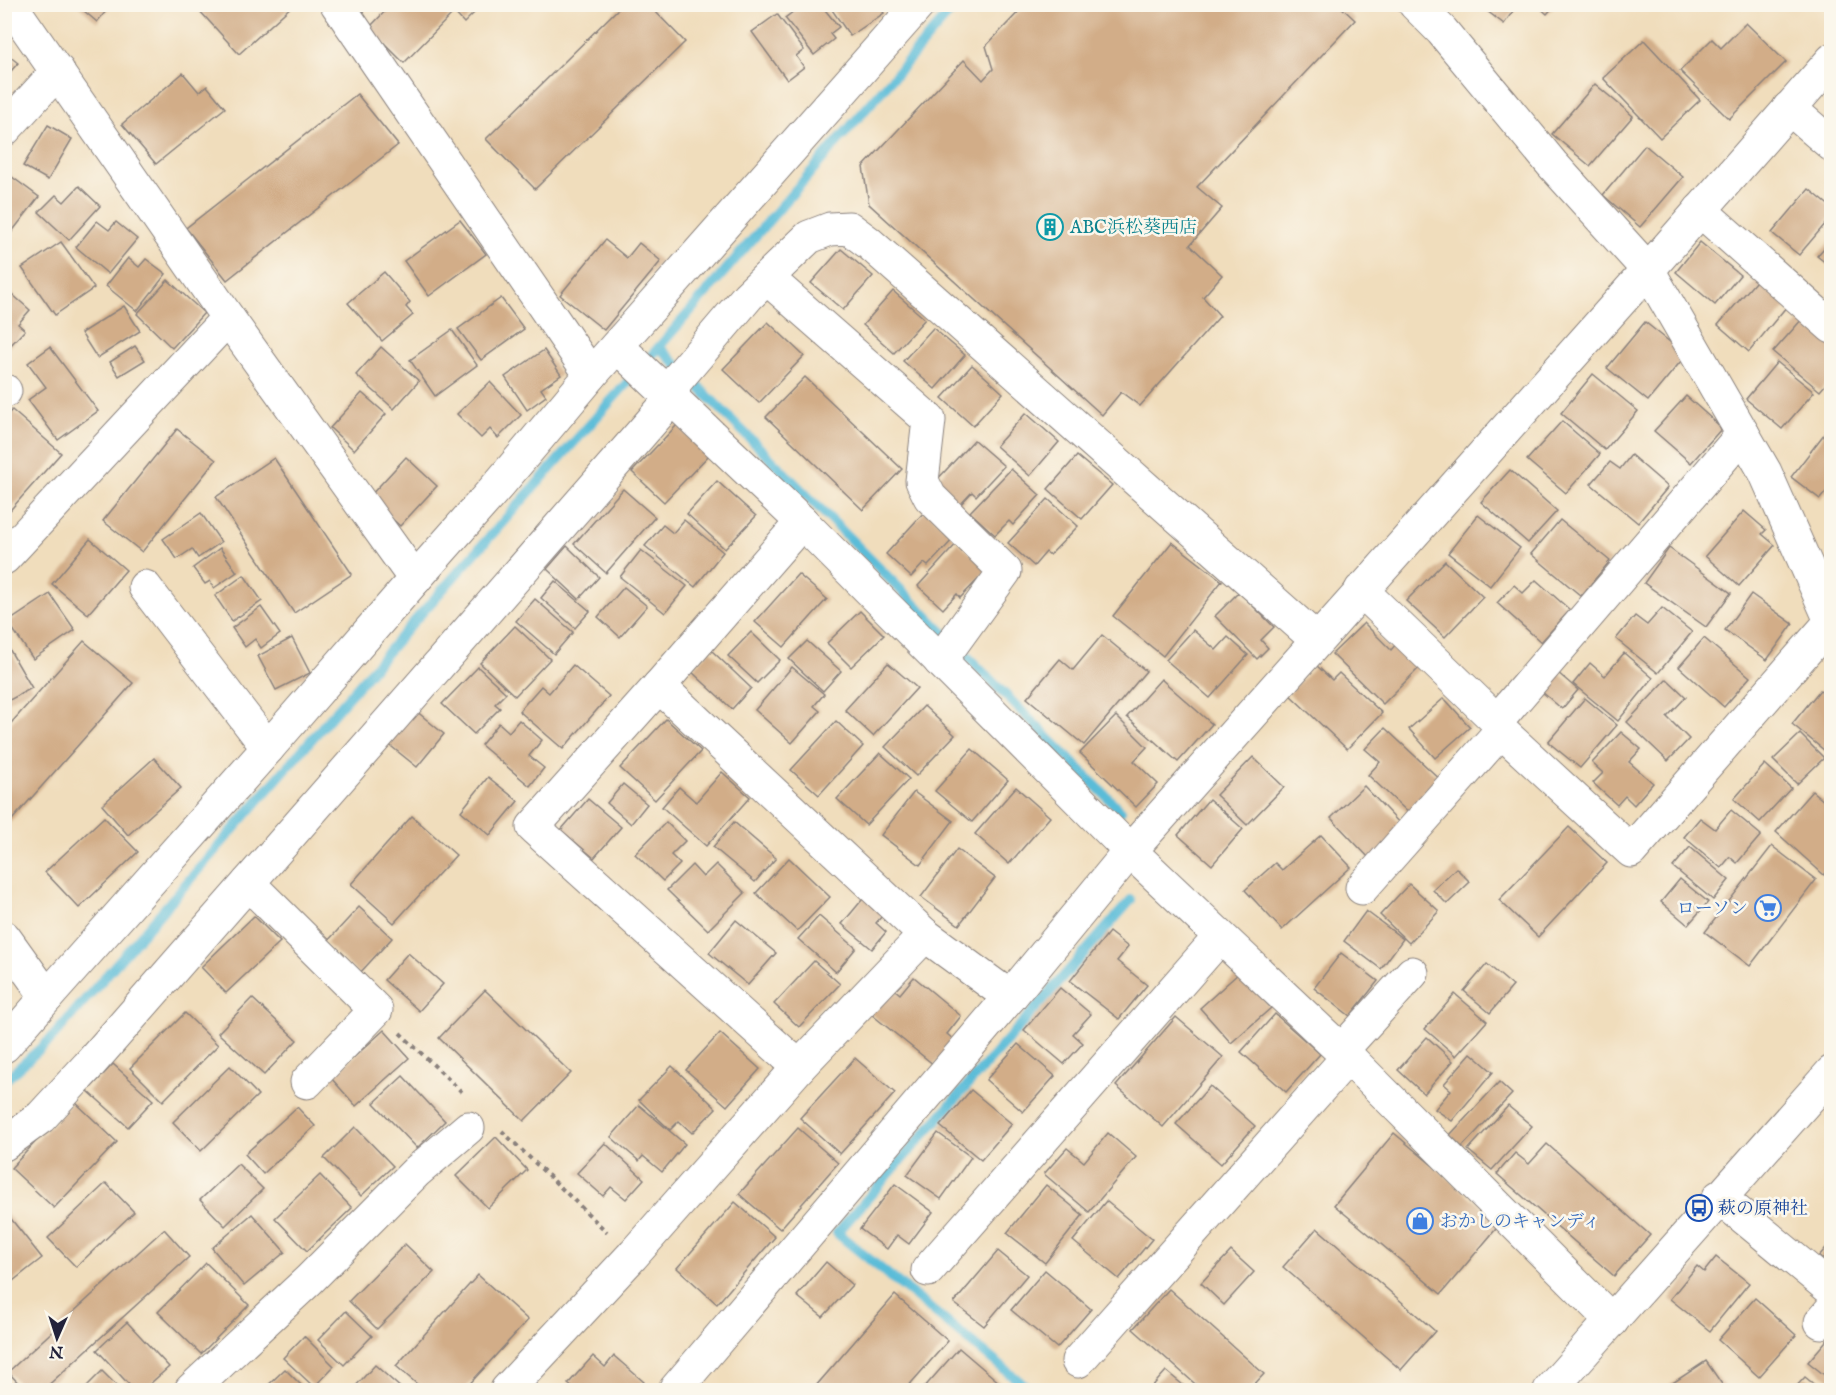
<svg xmlns="http://www.w3.org/2000/svg" width="1836" height="1395" font-family="'IM FELL English','Noto Serif JP',serif">
<style>
.lines{fill:none;stroke-linecap:round;stroke-linejoin:round}
.stream{stroke:#5abcd8;stroke-width:10}
.building{fill:#d2ad88}
.minor-casing{stroke:#89807c;stroke-width:35}
.path{stroke:#89807c;stroke-width:4;stroke-dasharray:4.5 4.5;stroke-linecap:butt}
.minor{stroke:#fff;stroke-width:33}
.labels{text-anchor:middle;stroke-width:5;stroke-linejoin:round;paint-order:stroke}
.culture-label{font-size:18px;fill:#0d838f;stroke:#fbf7ec;text-anchor:start}
.shop-label{font-size:18px;fill:#366cbe;stroke:#fbf7ec;text-anchor:end}
.transit-label{font-size:18px;fill:#164399;stroke:#fbf7ec;text-anchor:start}
</style>
<rect width="100%" height="100%" fill="#fbf7ec"/>
<filter id="ink" filterUnits="userSpaceOnUse"><feTurbulence type="fractalNoise" baseFrequency=".0167" numOctaves="2"/><feDisplacementMap in="SourceGraphic" scale="12" xChannelSelector="R" yChannelSelector="G"/><feConvolveMatrix kernelMatrix="1 2 1 2 8 2 1 2 1" color-interpolation-filters="sRGB"/></filter>
<filter id="wash" filterUnits="userSpaceOnUse"><feTurbulence type="fractalNoise" baseFrequency=".008" numOctaves="4" result="noise"/><feDisplacementMap in="SourceGraphic" scale="24" xChannelSelector="R" yChannelSelector="G"/><feGaussianBlur stdDeviation="1.35" result="paint"/><feColorMatrix in="noise" values="0 0 0 0 0 0 0 0 0 0 0 0 0 0 0 0 0 1.4 0 .05"/><feComposite in="paint" operator="in"/></filter>
<g filter="url(#wash)">
<rect width="100%" height="100%" fill="#f0ddbc"/>
<g class="lines">
<g class="stream">
<polyline points="659,347 1121,811"/>
<polyline points="4,1081 51,1039 403,634 659,347 957,4"/>
<polyline points="1030,1390 837,1233 1131,900"/>
</g>
</g>
<g id="blocks">
<g class="building">
<polygon points="76,4 112,4 97,22"/>
<polygon points="203,4 294,4 239,54 198,9"/>
<polygon points="392,4 483,4 464,23 454,12 404,63 369,28"/>
<polygon points="623,4 648,4 685,42 535,189 486,139"/>
<polygon points="834,4 878,4 884,13 850,36 830,7"/>
<polygon points="1026,4 1338,4 1355,20 1197,187 1222,208 1190,245 1222,275 1203,297 1220,316 1140,406 1121,392 1102,415 869,204 863,167 964,60 983,80 993,69 986,46"/>
<polygon points="1478,4 1518,4 1504,24"/>
<polygon points="1536,4 1556,4 1547,14"/>
<polygon points="802,5 821,5 839,27 830,34 834,39 814,55 785,18"/>
<polygon points="777,14 804,50 796,56 804,67 787,80 752,32"/>
<polygon points="1746,23 1786,62 1729,119 1680,71 1712,39 1721,48"/>
<polygon points="1644,40 1700,100 1660,138 1603,78"/>
<polygon points="4,52 18,63 4,79"/>
<polygon points="183,73 199,92 207,86 225,108 156,164 122,124"/>
<polygon points="1595,84 1633,116 1590,166 1552,134"/>
<polygon points="357,94 398,145 227,280 186,228"/>
<polygon points="48,125 72,139 48,180 23,166"/>
<polygon points="1645,145 1683,177 1640,227 1603,195"/>
<polygon points="4,171 39,197 4,242"/>
<polygon points="79,186 100,206 69,240 39,212 56,195 64,202"/>
<polygon points="1809,189 1832,208 1832,216 1799,255 1772,233"/>
<polygon points="460,220 486,254 429,296 404,261"/>
<polygon points="97,221 109,230 116,222 137,239 108,274 76,247"/>
<polygon points="1832,239 1832,268 1817,256"/>
<polygon points="605,240 627,258 639,243 661,261 604,330 560,295"/>
<polygon points="61,242 94,288 55,315 22,268"/>
<polygon points="1700,242 1740,275 1715,305 1676,272"/>
<polygon points="841,249 873,276 843,310 811,283"/>
<polygon points="128,258 139,267 146,259 166,274 137,311 106,286"/>
<polygon points="384,272 410,302 406,307 413,315 382,341 348,303"/>
<polygon points="168,280 204,313 172,348 137,314"/>
<polygon points="1756,281 1787,306 1749,352 1718,325"/>
<polygon points="4,287 30,310 18,324 25,330 7,349 4,347"/>
<polygon points="893,291 925,319 894,353 863,325"/>
<polygon points="501,298 524,329 481,360 458,329"/>
<polygon points="124,306 140,331 97,358 81,333"/>
<polygon points="1803,318 1832,342 1832,377 1820,391 1773,352"/>
<polygon points="768,322 804,356 759,403 723,369"/>
<polygon points="1645,322 1686,355 1648,401 1607,368"/>
<polygon points="933,328 965,355 935,389 903,361"/>
<polygon points="452,330 477,365 435,396 410,360"/>
<polygon points="135,346 145,360 119,376 110,362"/>
<polygon points="50,347 98,411 58,440 28,400 46,387 28,363"/>
<polygon points="381,347 419,381 394,409 356,375"/>
<polygon points="544,350 561,375 541,389 546,396 527,410 505,377"/>
<polygon points="1777,362 1814,392 1782,429 1746,399"/>
<polygon points="972,365 1003,393 973,426 942,398"/>
<polygon points="1593,374 1638,411 1605,450 1561,413"/>
<polygon points="805,377 902,469 863,510 766,417"/>
<polygon points="490,382 521,415 498,438 490,429 481,438 457,414"/>
<polygon points="362,393 386,414 354,450 330,428"/>
<polygon points="1686,396 1722,428 1691,463 1654,431"/>
<polygon points="12,410 61,453 4,517 4,418"/>
<polygon points="1026,413 1059,442 1030,476 996,446"/>
<polygon points="1562,421 1600,454 1566,493 1527,460"/>
<polygon points="677,425 709,455 664,502 632,472"/>
<polygon points="177,429 216,460 142,552 103,521"/>
<polygon points="1828,429 1832,431 1832,485 1820,499 1791,477"/>
<polygon points="974,440 1004,466 976,496 972,492 959,506 934,483"/>
<polygon points="1631,455 1668,487 1638,523 1591,484 1610,462 1620,469"/>
<polygon points="1077,456 1112,485 1082,519 1048,489"/>
<polygon points="406,457 437,486 400,526 369,497"/>
<polygon points="274,458 352,574 294,613 216,497"/>
<polygon points="1011,469 1040,495 1013,525 1009,521 995,535 970,512"/>
<polygon points="1510,470 1557,511 1528,543 1481,502"/>
<polygon points="717,481 756,516 725,549 687,514"/>
<polygon points="623,489 655,517 606,573 574,544"/>
<polygon points="1048,499 1078,526 1050,555 1046,552 1034,566 1008,543"/>
<polygon points="926,510 955,537 928,566 924,563 911,577 886,554"/>
<polygon points="1744,511 1766,530 1762,534 1775,545 1739,586 1705,556"/>
<polygon points="201,513 221,542 198,558 192,549 177,559 163,539"/>
<polygon points="1478,515 1520,548 1490,586 1448,553"/>
<polygon points="684,520 723,552 695,587 645,546 663,525 673,533"/>
<polygon points="1560,520 1610,561 1581,596 1531,554"/>
<polygon points="90,539 126,570 88,614 52,584"/>
<polygon points="958,542 988,569 960,598 957,594 943,609 918,586"/>
<polygon points="1172,542 1222,581 1163,656 1113,616"/>
<polygon points="567,546 599,577 579,599 547,569"/>
<polygon points="220,548 237,572 214,588 210,581 205,584 193,568"/>
<polygon points="1669,548 1731,593 1706,627 1644,583"/>
<polygon points="641,550 687,586 665,613 620,577"/>
<polygon points="1445,561 1483,597 1445,637 1406,601"/>
<polygon points="798,574 827,599 784,647 755,622"/>
<polygon points="244,575 262,601 232,621 215,596"/>
<polygon points="1536,580 1570,610 1541,642 1497,603 1514,585 1523,593"/>
<polygon points="555,581 590,611 575,628 541,598"/>
<polygon points="624,587 647,606 620,637 598,617"/>
<polygon points="1239,592 1274,627 1261,640 1268,648 1257,659 1215,616"/>
<polygon points="50,594 75,630 33,659 8,622"/>
<polygon points="1751,594 1793,624 1767,660 1725,630"/>
<polygon points="535,599 573,632 554,654 516,621"/>
<polygon points="261,607 280,634 261,648 255,639 245,647 232,628"/>
<polygon points="1662,608 1692,632 1658,673 1616,639 1635,616 1647,625"/>
<polygon points="860,611 884,635 851,667 827,643"/>
<polygon points="1364,623 1391,650 1397,643 1420,667 1383,704 1332,654"/>
<polygon points="515,626 550,659 515,696 480,663"/>
<polygon points="1193,630 1216,650 1228,637 1248,655 1210,698 1166,660"/>
<polygon points="751,632 780,660 757,683 728,656"/>
<polygon points="1102,635 1146,671 1084,745 1027,698 1060,659 1073,670"/>
<polygon points="292,638 310,673 276,690 258,656"/>
<polygon points="1704,638 1750,677 1724,707 1679,667"/>
<polygon points="84,641 133,683 4,829 4,731"/>
<polygon points="807,641 841,671 823,691 789,659"/>
<polygon points="8,647 32,688 4,703 4,649"/>
<polygon points="711,650 751,688 732,709 691,671"/>
<polygon points="1624,653 1653,678 1618,721 1573,684 1590,663 1605,676"/>
<polygon points="888,663 917,688 873,736 845,710"/>
<polygon points="573,665 609,696 563,749 519,711 541,686 549,693"/>
<polygon points="1316,665 1332,680 1339,673 1382,713 1347,749 1289,694"/>
<polygon points="478,667 506,693 495,704 500,708 474,734 442,704"/>
<polygon points="792,667 824,694 814,706 820,711 792,743 755,710"/>
<polygon points="1557,672 1578,690 1562,709 1541,691"/>
<polygon points="1161,679 1212,724 1178,762 1127,717"/>
<polygon points="1667,679 1686,697 1667,717 1689,739 1668,761 1627,722"/>
<polygon points="1820,690 1832,699 1832,710 1830,712 1832,714 1832,753 1830,755 1792,724"/>
<polygon points="1444,698 1470,727 1435,758 1409,729"/>
<polygon points="1585,698 1617,725 1580,768 1548,742"/>
<polygon points="924,706 955,735 916,776 885,747"/>
<polygon points="415,710 444,734 417,767 387,743"/>
<polygon points="1116,716 1147,747 1134,761 1158,784 1136,807 1080,753"/>
<polygon points="666,719 701,751 655,800 620,768"/>
<polygon points="519,720 542,740 529,756 544,768 530,786 481,745 499,723 509,732"/>
<polygon points="836,721 863,746 819,795 791,770"/>
<polygon points="1385,728 1444,783 1413,817 1368,775 1380,762 1365,749"/>
<polygon points="1621,732 1641,749 1629,762 1653,783 1634,805 1625,796 1617,805 1593,783 1603,773 1592,763"/>
<polygon points="1800,734 1824,758 1797,784 1773,760"/>
<polygon points="972,749 1008,780 972,822 935,791"/>
<polygon points="880,753 909,779 866,825 837,799"/>
<polygon points="1253,757 1284,787 1247,825 1216,795"/>
<polygon points="154,758 181,788 128,835 102,805"/>
<polygon points="1765,764 1791,788 1760,822 1734,799"/>
<polygon points="722,772 750,797 706,846 662,807 679,787 696,802"/>
<polygon points="488,777 518,801 490,835 461,811"/>
<polygon points="623,784 647,804 631,824 607,803"/>
<polygon points="1364,786 1404,828 1371,860 1331,818"/>
<polygon points="1016,787 1050,817 1009,864 975,834"/>
<polygon points="1812,791 1832,808 1832,867 1824,875 1776,832"/>
<polygon points="914,792 953,821 920,865 881,835"/>
<polygon points="588,799 621,827 594,858 561,830"/>
<polygon points="1209,799 1243,829 1212,865 1178,835"/>
<polygon points="1731,810 1761,835 1737,863 1730,857 1721,868 1684,837 1700,818 1715,829"/>
<polygon points="412,816 456,855 394,923 351,884"/>
<polygon points="104,817 138,852 79,908 45,872"/>
<polygon points="666,822 685,841 671,855 680,864 663,881 635,854"/>
<polygon points="734,822 776,858 755,882 713,847"/>
<polygon points="1569,827 1607,863 1538,937 1499,900"/>
<polygon points="1321,835 1351,867 1282,930 1245,890 1275,863 1282,870"/>
<polygon points="1772,846 1816,880 1750,966 1705,932"/>
<polygon points="1690,847 1729,880 1713,900 1673,867"/>
<polygon points="957,849 995,878 959,925 921,897"/>
<polygon points="789,858 830,897 797,931 756,893"/>
<polygon points="716,864 745,893 708,930 667,890 692,865 703,877"/>
<polygon points="1456,868 1470,882 1447,904 1433,890"/>
<polygon points="1680,879 1708,902 1688,925 1661,902"/>
<polygon points="1409,884 1439,911 1409,943 1380,915"/>
<polygon points="867,894 887,910 876,923 886,932 872,949 842,924"/>
<polygon points="359,907 392,938 359,974 326,943"/>
<polygon points="1366,911 1403,939 1381,969 1344,941"/>
<polygon points="254,916 280,942 226,993 201,967"/>
<polygon points="819,916 856,948 836,972 798,939"/>
<polygon points="736,920 776,953 748,985 709,953"/>
<polygon points="1109,932 1128,947 1117,961 1147,985 1119,1019 1070,981"/>
<polygon points="408,953 443,984 419,1011 384,980"/>
<polygon points="1341,953 1378,981 1350,1016 1314,988"/>
<polygon points="814,961 840,984 799,1027 774,1004"/>
<polygon points="1487,964 1513,986 1490,1013 1464,991"/>
<polygon points="1239,973 1271,1008 1231,1043 1200,1008"/>
<polygon points="914,977 961,1016 947,1034 955,1041 934,1065 866,1010 888,984 900,994"/>
<polygon points="1060,988 1091,1014 1073,1034 1083,1043 1064,1064 1024,1030"/>
<polygon points="485,990 571,1073 524,1121 439,1038"/>
<polygon points="1455,994 1487,1021 1456,1056 1425,1029"/>
<polygon points="252,998 297,1040 264,1075 218,1033"/>
<polygon points="185,1013 218,1045 163,1101 130,1068"/>
<polygon points="1275,1014 1320,1054 1286,1092 1241,1052"/>
<polygon points="1176,1017 1223,1057 1163,1127 1116,1086"/>
<polygon points="384,1030 409,1058 356,1106 331,1078"/>
<polygon points="720,1033 760,1069 727,1106 686,1070"/>
<polygon points="1427,1037 1453,1061 1424,1094 1398,1070"/>
<polygon points="1018,1044 1055,1076 1023,1112 986,1080"/>
<polygon points="1471,1053 1493,1072 1452,1121 1435,1109 1451,1090 1444,1084"/>
<polygon points="855,1058 895,1093 840,1154 800,1118"/>
<polygon points="113,1064 153,1100 128,1127 88,1091"/>
<polygon points="230,1066 258,1095 201,1151 173,1122"/>
<polygon points="672,1066 716,1108 692,1133 679,1121 670,1130 639,1100"/>
<polygon points="403,1076 445,1121 417,1148 374,1103"/>
<polygon points="1499,1082 1512,1094 1462,1147 1450,1135"/>
<polygon points="1210,1086 1255,1126 1221,1164 1176,1124"/>
<polygon points="971,1090 1012,1124 981,1160 940,1126"/>
<polygon points="74,1101 117,1142 54,1208 11,1168"/>
<polygon points="639,1105 685,1144 662,1172 643,1156 639,1161 611,1137"/>
<polygon points="1508,1106 1532,1126 1492,1170 1468,1150"/>
<polygon points="297,1107 315,1126 263,1174 245,1154"/>
<polygon points="355,1127 393,1166 361,1196 324,1158"/>
<polygon points="798,1128 838,1163 780,1229 739,1194"/>
<polygon points="938,1133 971,1157 941,1199 907,1175"/>
<polygon points="1108,1133 1136,1157 1089,1212 1044,1174 1067,1148 1084,1162"/>
<polygon points="1394,1133 1501,1223 1441,1294 1334,1205"/>
<polygon points="496,1137 527,1170 488,1208 456,1176"/>
<polygon points="605,1143 644,1179 626,1199 611,1187 603,1196 577,1173"/>
<polygon points="1547,1144 1650,1235 1614,1276 1497,1174 1515,1153 1529,1164"/>
<polygon points="238,1164 263,1189 225,1226 200,1200"/>
<polygon points="320,1175 352,1208 307,1251 275,1218"/>
<polygon points="106,1183 134,1212 76,1267 48,1238"/>
<polygon points="895,1184 933,1212 909,1244 897,1235 887,1249 860,1229"/>
<polygon points="1046,1185 1083,1215 1045,1263 1007,1233"/>
<polygon points="1106,1201 1152,1239 1119,1279 1073,1241"/>
<polygon points="735,1202 775,1237 717,1304 677,1268"/>
<polygon points="4,1210 42,1258 4,1288"/>
<polygon points="252,1214 285,1252 244,1286 212,1248"/>
<polygon points="1317,1228 1435,1331 1401,1370 1283,1267"/>
<polygon points="164,1229 189,1257 43,1390 25,1390 8,1372"/>
<polygon points="1832,1241 1832,1266 1819,1256"/>
<polygon points="405,1244 434,1272 377,1329 349,1301"/>
<polygon points="998,1251 1027,1275 984,1326 954,1303"/>
<polygon points="1231,1251 1254,1272 1224,1305 1201,1283"/>
<polygon points="1716,1257 1749,1283 1710,1331 1670,1299 1697,1266 1704,1272"/>
<polygon points="826,1262 852,1285 823,1317 797,1296"/>
<polygon points="206,1263 249,1305 201,1354 158,1312"/>
<polygon points="1045,1270 1091,1309 1057,1348 1011,1310"/>
<polygon points="478,1275 528,1320 464,1390 424,1390 396,1366"/>
<polygon points="1169,1289 1264,1374 1249,1390 1202,1390 1133,1329"/>
<polygon points="895,1295 948,1341 905,1390 819,1390 815,1387"/>
<polygon points="1755,1298 1796,1335 1759,1377 1718,1340"/>
<polygon points="346,1311 372,1336 344,1365 318,1340"/>
<polygon points="127,1322 169,1367 143,1390 134,1390 97,1350"/>
<polygon points="1832,1334 1832,1381 1808,1362"/>
<polygon points="304,1336 334,1366 314,1387 283,1358"/>
<polygon points="959,1348 1008,1390 922,1390"/>
<polygon points="593,1356 605,1367 614,1356 644,1382 637,1390 576,1390 568,1384"/>
<polygon points="1706,1361 1726,1390 1662,1390"/>
<polygon points="375,1365 403,1390 352,1390"/>
<polygon points="285,1369 306,1390 263,1390"/>
<polygon points="102,1371 121,1390 83,1390"/>
<polygon points="1166,1371 1189,1390 1149,1390"/>
<polygon points="1805,1377 1821,1390 1793,1390"/>
<polygon points="1581,1383 1591,1390 1575,1390"/>
</g>
</g>
</g>
<g filter="url(#ink)">
<use href="#blocks" fill-opacity="0" stroke="#89807c" stroke-width="1.5"/>
<g class="lines">
<defs>
<g id="minor">
<polyline points="10,4 228,318 415,579"/>
<polyline points="337,4 591,375"/>
<polyline points="1415,4 1442,31 1552,164 1648,270 1765,472 1832,623"/>
<polyline points="1789,108 1832,145"/>
<polyline points="4,130 58,71"/>
<polyline points="1700,210 1832,327"/>
<polyline points="767,278 929,420 922,481 930,497 1005,571 940,661"/>
<polyline points="617,346 802,522 1130,851 1348,1057 1612,1321"/>
<polyline points="4,391 5,391"/>
<polyline points="4,558 228,318"/>
<polyline points="145,587 268,748"/>
<polyline points="1361,590 1497,721 1501,731 1631,851 1831,622"/>
<polyline points="659,686 533,827 799,1067"/>
<polyline points="1497,721 1743,434"/>
<polyline points="248,883 376,1010 307,1082"/>
<polyline points="1362,888 1501,731"/>
<polyline points="925,935 1010,997"/>
<polyline points="4,937 47,997 4,1046"/>
<polyline points="47,997 268,748 415,579 500,483 591,375 919,4"/>
<polyline points="1341,1051 1412,973"/>
<polyline points="4,1144 41,1117 88,1066 673,397 674,383 748,296 809,237 830,229 849,228 869,243 1317,640"/>
<polyline points="1719,1197 1832,1290"/>
<polyline points="928,1270 1220,937"/>
<polyline points="1821,1322 1832,1309"/>
<polyline points="1078,1361 1348,1057"/>
<polyline points="191,1390 309,1280 416,1172 468,1128"/>
<polyline points="507,1390 632,1256 799,1067 925,935 659,686 802,522"/>
<polyline points="675,1390 1010,997 1130,851 1648,270 1832,60"/>
<polyline points="1550,1390 1832,1072"/>
</g>
</defs>
<use href="#minor" class="minor-casing"/>
<g class="path">
<polyline points="400,1033 464,1094"/>
<polyline points="502,1131 607,1232"/>
</g>
<use href="#minor" class="minor"/>
</g>
</g>
<defs>
<symbol id="building-ring" viewBox="-11 -11 22 22"><circle r="9.5" fill="#fbf7ec" stroke="#0f9aa8" stroke-width="1.5"/><path d="M-4-6H4V6H1V3H-1V6H-4ZM-2.5-4.3h1.7v1.8h-1.7ZM.8-4.3h1.7v1.8H.8ZM-2.5-1h1.7V.8h-1.7ZM.8-1h1.7V.8H.8Z" fill="#0f9aa8"/></symbol>
<symbol id="supermarket-ring" viewBox="-11 -11 22 22"><circle r="9.5" fill="#fbf7ec" stroke="#3f7fe0" stroke-width="1.5"/><path d="M-6-5.5h2.5l.6 2H6L4.5 2H-2.5L-4.4-4H-6ZM-1.5 3.2a1.3 1.3 0 1 0 .1 0ZM3 3.2a1.3 1.3 0 1 0 .1 0Z" fill="#3f7fe0"/></symbol>
<symbol id="bus-ring" viewBox="-11 -11 22 22"><circle r="9.5" fill="#fbf7ec" stroke="#1a4fb4" stroke-width="1.5"/><path d="M-5-6H5V4H4V6H2V4H-2V6H-4V4H-5ZM-3.5-4V0h7V-4ZM-3.5 1.2v1.5H-2V1.2ZM2 1.2v1.5H3.5V1.2Z" fill="#1a4fb4"/></symbol>
<symbol id="shop-ring" viewBox="-11 -11 22 22"><circle r="9.5" fill="#fbf7ec" stroke="#3f7fe0" stroke-width="1.5"/><path d="M-5-2.5h2.3a2.7 3.5 0 0 1 5.4 0H5L5.5 6h-11ZM-1.5-2.5h3a1.5 2.3 0 0 0-3 0Z" fill="#3f7fe0"/></symbol>
</defs>
<g fill-rule="evenodd">
<use href="#building-ring" x="1035" y="212" width="30" height="30"/>
<use href="#supermarket-ring" x="1753" y="893" width="30" height="30"/>
<use href="#bus-ring" x="1684" y="1193" width="30" height="30"/>
<use href="#shop-ring" x="1405" y="1206" width="30" height="30"/>
</g>
<g class="labels">
<g class="culture-label">
<text x="1070" y="233">ABC浜松葵西店</text>
</g>
<g class="shop-label">
<text x="1748" y="914">ローソン</text>
<text x="1440" y="1227" text-anchor="start">おかしのキャンディ</text>
</g>
<g class="transit-label">
<text x="1718" y="1214">萩の原神社</text>
</g>
</g>
<rect width="1836" height="1395" fill="none" stroke="#fbf7ec" stroke-width="24"/>
<g transform="translate(57 1338) rotate(183)" stroke="#fbf7ec" stroke-width="4.5" paint-order="stroke">
<path d="M0-4.5L10 22L0 15L-10 22Z" fill="#22223b"/>
<text y="-9" font-size="16" font-weight="bold" text-anchor="middle" fill="#22223b">N</text>
</g>
</svg>
